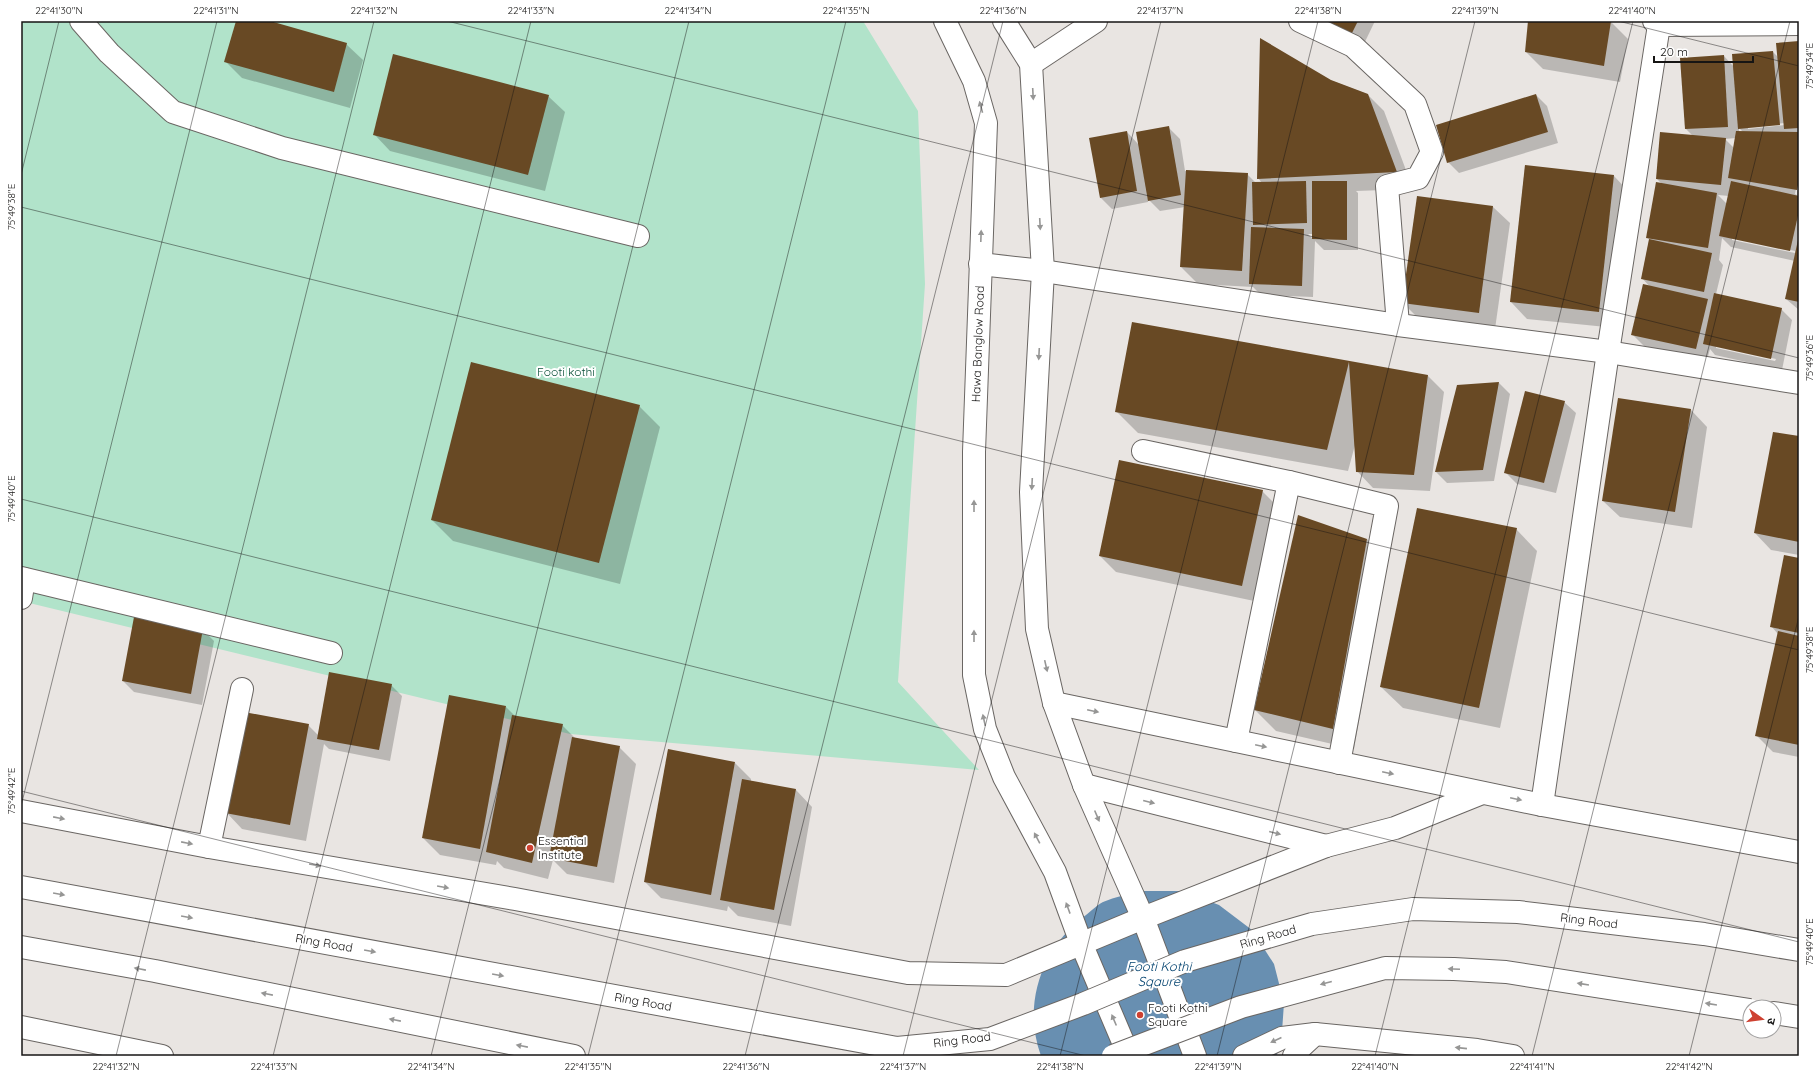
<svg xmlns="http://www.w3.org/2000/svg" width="1820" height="1077" font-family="Quicksand,'Noto Sans Devanagari',sans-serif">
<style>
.green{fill:#b1e3ca}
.water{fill:#688fb1}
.shadow{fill:#0003;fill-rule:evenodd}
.building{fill:#684924}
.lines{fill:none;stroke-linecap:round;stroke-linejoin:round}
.minor-casing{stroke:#6a6663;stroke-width:24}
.major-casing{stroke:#6a6663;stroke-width:24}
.highway-casing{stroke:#6a6663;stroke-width:24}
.minor{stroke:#fff;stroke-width:22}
.major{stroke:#fff;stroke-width:22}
.highway{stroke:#fff;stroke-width:22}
.highway-bridge-casing{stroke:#6a6663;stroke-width:24;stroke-linecap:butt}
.highway-bridge{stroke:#fff;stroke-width:22}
.oneway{fill:#969695}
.ticks{fill:none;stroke:#161514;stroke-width:1;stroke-opacity:0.45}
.poi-dot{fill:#ce4131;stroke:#fff;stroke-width:1.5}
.labels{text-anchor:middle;stroke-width:4;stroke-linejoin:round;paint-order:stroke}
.street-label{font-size:12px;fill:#161514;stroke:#fff}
.park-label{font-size:12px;fill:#0c523a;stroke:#fff}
.poi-label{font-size:12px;fill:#161514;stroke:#fff;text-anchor:start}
.water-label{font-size:13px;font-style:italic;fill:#00416e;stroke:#fff}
.neatline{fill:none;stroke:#161514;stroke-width:1.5}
.ticks-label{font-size:10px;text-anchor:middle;fill:#161514}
</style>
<rect width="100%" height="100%" fill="#e9e5e2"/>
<polygon class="green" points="21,21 863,21 918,111 925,284 898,682 979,770 570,734 21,601"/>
<path class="water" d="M1141,891H1182L1219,905L1252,930L1274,964L1284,1003L1281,1046L1276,1056H1041C1022,1004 1042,947 1086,915C1091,911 1097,905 1103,902C1115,897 1129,894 1141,891Z"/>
<g class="shadow">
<polygon points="237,21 266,21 346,44 363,60 350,108 242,78 226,62"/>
<polygon points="1305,21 1375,21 1362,48"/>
<polygon points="1529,21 1610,21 1628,39 1620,82 1543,69 1526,52"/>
<path d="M1799,42V174L1795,194L1797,195L1799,185V310L1786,299L1795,261L1731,247L1722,238L1719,260L1723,265L1716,294L1781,309L1792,320L1782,370L1715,355L1710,349L1707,360L1644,346L1632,334L1650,287L1642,278L1650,240L1647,237L1662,184L1657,179L1693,136L1686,129L1681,59L1724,56L1734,67L1773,52L1778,57ZM1785,123V125L1748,129V127ZM1739,128L1743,132H1739ZM1736,138L1734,148L1725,139ZM1718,195L1729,196L1727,204ZM1732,238L1795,251V253L1732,240ZM1716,346L1776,359L1775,361L1716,348Z"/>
<path d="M1330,80L1367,94L1384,111L1413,189L1356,191L1358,193V250H1324L1315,241L1313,297L1261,295L1253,287L1198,284L1181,267L1185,207L1160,211L1148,199V202L1112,209L1101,198L1127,132L1139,145L1169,128L1180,139L1185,171L1247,174L1256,183H1262L1258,178ZM1308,234H1313V239Z"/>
<polygon points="1536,95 1547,106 1558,143 1459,173 1448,162"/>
<polygon points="548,96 565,112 545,191 390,151 374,134"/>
<polygon points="1525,166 1614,176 1630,193 1616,328 1527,319 1511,302"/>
<polygon points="1418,197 1493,207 1510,223 1495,329 1420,320 1403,303"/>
<polygon points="1349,363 1428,376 1444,392 1430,491 1373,488 1357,471 1355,445 1348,471 1138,433 1116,411"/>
<polygon points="1499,383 1510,394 1494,481 1447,483 1436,472 1458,386"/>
<polygon points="1619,399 1691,410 1707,427 1692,528 1620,517 1603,501"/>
<polygon points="1564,402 1576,413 1556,493 1517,484 1506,473"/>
<polygon points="639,406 660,427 620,584 453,541 432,520"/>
<polygon points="1799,437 1799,555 1771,550 1755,533"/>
<polygon points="1262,491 1279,508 1259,602 1116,572 1100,556"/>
<polygon points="1516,529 1537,551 1500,728 1403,708 1381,687"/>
<polygon points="1367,539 1388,561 1354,749 1276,731 1255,710"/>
<polygon points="1799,559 1799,757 1773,752 1756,735 1778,634 1771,626"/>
<polygon points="203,630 214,641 202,705 134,692 123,681"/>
<polygon points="391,685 402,696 390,761 329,749 324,744 306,841 242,829 226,812 308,725 318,735"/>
<polygon points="506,707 516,717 562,725 576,739 619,747 636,764 614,883 567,874 553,860 548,879 504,868 497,861 496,865 440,855 423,838"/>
<polygon points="735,763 751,779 751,782 796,790 812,807 791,926 738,916 728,906 727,911 661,898 645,882"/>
</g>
<g class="building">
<polygon points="236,21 270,21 347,43 334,92 224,62"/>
<polygon points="1324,21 1358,21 1350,37"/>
<polygon points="1528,21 1611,21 1604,66 1525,52"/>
<polygon points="1260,38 1331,80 1368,94 1397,172 1257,179"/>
<polygon points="1799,41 1799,128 1784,129 1776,43"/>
<polygon points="1773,51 1780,125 1738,129 1732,54"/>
<polygon points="393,54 549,95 528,175 373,135"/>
<polygon points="1724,55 1728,127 1685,129 1680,58"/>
<polygon points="1536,94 1548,132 1447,163 1436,125"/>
<polygon points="1169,126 1181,195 1148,201 1136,132"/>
<polygon points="1127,131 1137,191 1100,198 1089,138"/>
<polygon points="1736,131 1799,132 1799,180 1797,190 1728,178"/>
<polygon points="1660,132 1726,138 1721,185 1656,179"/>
<polygon points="1525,165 1614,175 1599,312 1510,302"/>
<polygon points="1186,170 1248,173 1242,271 1180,267"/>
<polygon points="1306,181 1307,223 1253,225 1252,182"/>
<polygon points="1312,181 1347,181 1347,240 1312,239"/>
<polygon points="1731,181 1799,196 1799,211 1790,251 1719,236"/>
<polygon points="1656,182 1717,193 1708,248 1646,238"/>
<polygon points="1417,196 1493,206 1479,313 1402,303"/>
<polygon points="1251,227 1304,229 1302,286 1249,284"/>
<polygon points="1649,239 1712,253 1704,292 1641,279"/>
<polygon points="1798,240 1799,240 1799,302 1785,299"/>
<polygon points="1643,284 1708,299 1696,349 1631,335"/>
<polygon points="1714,293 1782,308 1771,359 1703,344"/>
<polygon points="1132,322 1428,375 1414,475 1356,472 1349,362 1327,450 1115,412"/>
<polygon points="471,362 640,405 599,563 431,520"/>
<polygon points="1499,382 1483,470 1435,472 1457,385"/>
<polygon points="1525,391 1565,401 1544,483 1504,473"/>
<polygon points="1618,398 1691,409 1675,512 1602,501"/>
<polygon points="1773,432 1799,436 1799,542 1754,533"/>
<polygon points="1119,460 1263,490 1242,586 1099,556"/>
<polygon points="1417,508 1517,528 1479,708 1380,687"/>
<polygon points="1298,515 1367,539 1333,729 1254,710"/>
<polygon points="1784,555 1799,558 1799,633 1770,627"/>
<polygon points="134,617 203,629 191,694 122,681"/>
<polygon points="1778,631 1799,636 1799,745 1755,736"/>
<polygon points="329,672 392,684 379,750 317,739"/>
<polygon points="449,695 506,706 480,849 422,838"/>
<polygon points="244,712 309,724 290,825 225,813"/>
<polygon points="512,715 563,724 532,863 486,852"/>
<polygon points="572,737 620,746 597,867 549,858"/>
<polygon points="668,749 735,762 711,895 644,882"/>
<polygon points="742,779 796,789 774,910 720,900"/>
</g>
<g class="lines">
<defs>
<g id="minor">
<polyline points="81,21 109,53 173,112 282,148 638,236"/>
<polyline points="945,21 974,81 986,123 974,452 974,675 985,729 1004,777 1055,872 1081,943"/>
<polyline points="1004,21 1031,64 1043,271 1031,492 1037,629 1054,703 1084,785 1143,918"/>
<polyline points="1300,21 1353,46 1415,104 1432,152 1418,178 1387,186 1398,325"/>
<polyline points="1654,21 1659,25 1799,24"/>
<polyline points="1031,64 1096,21"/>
<polyline points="980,264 1043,271 1398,325 1608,352 1799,383"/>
<polyline points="1143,451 1289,482 1387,506 1339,763"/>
<polyline points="21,578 331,653"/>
<polyline points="21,598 24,579"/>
<polyline points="1054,703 1542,805 1799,852"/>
<polyline points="1236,741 1289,482"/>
<polyline points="1084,785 1326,846"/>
<polyline points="1542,805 1608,352 1659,25"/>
<polyline points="21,811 209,847 515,899 908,973 1006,975 1143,918 1326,846 1395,828 1482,793"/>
<polyline points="209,847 242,689"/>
<polyline points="21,1027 162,1056"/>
<polyline points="1244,1056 1282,1038 1315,1034 1477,1050 1513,1056"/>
</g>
<g id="major">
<polyline points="1143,918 1195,1056"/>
<polyline points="1081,943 1129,1056"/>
<polyline points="1294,1056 1301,1047 1315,1034"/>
</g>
<g id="highway">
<polyline points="21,947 155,971 574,1056"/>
<polyline points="1774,1013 1799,1017"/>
</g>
</defs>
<use href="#minor" class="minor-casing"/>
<use href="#major" class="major-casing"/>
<use href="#highway" class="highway-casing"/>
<use href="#minor" class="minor"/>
<use href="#major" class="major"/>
<use href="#highway" class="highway"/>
<defs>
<g id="highway-bridge">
<polyline points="21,887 897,1048 990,1039 1083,1004 1185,961 1312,924 1413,909 1518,912 1704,934 1799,950"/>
<polyline points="1113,1056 1241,1007 1385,968 1454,969 1506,972 1750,1010"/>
</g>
</defs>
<use href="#highway-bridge" class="highway-bridge-casing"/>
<use href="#highway-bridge" class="highway-bridge"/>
</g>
<defs><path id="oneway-solid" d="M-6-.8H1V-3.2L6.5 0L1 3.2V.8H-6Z"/></defs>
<g class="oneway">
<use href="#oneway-solid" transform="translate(1033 94) rotate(87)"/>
<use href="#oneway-solid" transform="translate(981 107) rotate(-105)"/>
<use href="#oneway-solid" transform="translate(1040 224) rotate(87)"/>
<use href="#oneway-solid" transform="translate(981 236) rotate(-88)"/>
<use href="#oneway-solid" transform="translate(1039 354) rotate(93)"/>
<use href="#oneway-solid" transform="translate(1032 484) rotate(93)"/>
<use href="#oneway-solid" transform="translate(974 506) rotate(-90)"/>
<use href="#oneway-solid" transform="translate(974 636) rotate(-90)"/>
<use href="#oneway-solid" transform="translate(1046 666) rotate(77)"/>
<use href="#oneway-solid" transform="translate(1093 711) rotate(12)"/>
<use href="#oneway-solid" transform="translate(984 720) rotate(-102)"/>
<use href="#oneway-solid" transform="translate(1261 746) rotate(12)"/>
<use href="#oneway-solid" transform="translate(1388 773) rotate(12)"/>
<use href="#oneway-solid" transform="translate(1516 799) rotate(12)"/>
<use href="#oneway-solid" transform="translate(1149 802) rotate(14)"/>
<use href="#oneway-solid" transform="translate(1097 816) rotate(67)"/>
<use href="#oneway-solid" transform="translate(59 818) rotate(11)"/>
<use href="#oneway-solid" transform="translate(1275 833) rotate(14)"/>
<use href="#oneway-solid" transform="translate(1037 838) rotate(-118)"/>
<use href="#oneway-solid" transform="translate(187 843) rotate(11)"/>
<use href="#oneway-solid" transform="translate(315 865) rotate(10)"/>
<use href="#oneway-solid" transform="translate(443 887) rotate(10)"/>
<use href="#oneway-solid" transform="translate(59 894) rotate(10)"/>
<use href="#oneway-solid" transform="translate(1068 908) rotate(-110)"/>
<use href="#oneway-solid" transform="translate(187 917) rotate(10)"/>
<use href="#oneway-solid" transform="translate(370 951) rotate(10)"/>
<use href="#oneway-solid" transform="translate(140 969) rotate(-169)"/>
<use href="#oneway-solid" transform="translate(1454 969) rotate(-178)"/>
<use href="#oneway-solid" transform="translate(498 975) rotate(10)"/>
<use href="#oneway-solid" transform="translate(1326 983) rotate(165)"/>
<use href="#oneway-solid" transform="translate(1583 984) rotate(-171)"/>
<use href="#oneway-solid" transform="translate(267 994) rotate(-169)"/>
<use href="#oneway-solid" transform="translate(1711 1004) rotate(-171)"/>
<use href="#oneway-solid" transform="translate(395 1020) rotate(-169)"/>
<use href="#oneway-solid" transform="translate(1114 1020) rotate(-113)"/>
<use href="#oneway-solid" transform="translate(1276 1040) rotate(155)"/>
<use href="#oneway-solid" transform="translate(522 1046) rotate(-169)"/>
<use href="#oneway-solid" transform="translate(1461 1048) rotate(-174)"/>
</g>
<path class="ticks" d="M447,21L1799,358M1618,21L1799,66M21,175L59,21M21,207L1799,650M21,499L1799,942M21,791L1086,1056M21,806L217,21M116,1056L374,21M273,1056L531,21M431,1056L689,21M588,1056L846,21M745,1056L1003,21M903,1056L1161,21M1060,1056L1318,21M1217,1056L1475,21M1375,1056L1633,21M1532,1056L1790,21M1689,1056L1799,616"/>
<g class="poi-dot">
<circle cx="530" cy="848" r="4"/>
<circle cx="1140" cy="1015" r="4"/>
</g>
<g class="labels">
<g class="street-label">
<text transform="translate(978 344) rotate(-88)" y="4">Hawa Banglow Road</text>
<text transform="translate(1589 921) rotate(7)" y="4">Ring Road</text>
<text transform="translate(1268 937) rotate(-16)" y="4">Ring Road</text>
<text transform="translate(324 943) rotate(10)" y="4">Ring Road</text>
<text transform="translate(643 1002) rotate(10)" y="4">Ring Road</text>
<text transform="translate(962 1040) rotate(-7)" y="4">Ring Road</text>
</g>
<g class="park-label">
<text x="566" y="376">Footi kothi</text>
</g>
<g class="poi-label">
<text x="538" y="845">Essential<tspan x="538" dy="14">Institute</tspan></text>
<text x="1148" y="1012">Footi Kothi<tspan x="1148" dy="14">Square</tspan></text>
</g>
<g class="water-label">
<text x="1159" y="971">Footi Kothi<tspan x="1159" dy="15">Sqaure</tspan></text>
</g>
</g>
<rect width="1820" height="1077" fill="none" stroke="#ffffff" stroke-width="44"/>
<g transform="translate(1762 1019) rotate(104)"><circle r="19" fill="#ffffff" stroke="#a2a1a1"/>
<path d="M0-3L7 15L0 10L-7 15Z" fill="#ce4131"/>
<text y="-6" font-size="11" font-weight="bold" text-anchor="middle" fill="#161514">उ</text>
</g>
<path d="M1654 56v6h99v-6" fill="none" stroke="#161514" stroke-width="2"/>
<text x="1660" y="56" font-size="12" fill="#161514" stroke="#ffffff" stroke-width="3" paint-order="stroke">20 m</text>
<rect x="22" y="22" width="1776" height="1033" class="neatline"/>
<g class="ticks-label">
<text x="59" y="14">22°41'30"N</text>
<text x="216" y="14">22°41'31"N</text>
<text x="374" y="14">22°41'32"N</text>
<text x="531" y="14">22°41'33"N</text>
<text x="688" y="14">22°41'34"N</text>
<text x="846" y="14">22°41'35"N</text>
<text x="1003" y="14">22°41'36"N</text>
<text x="1160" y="14">22°41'37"N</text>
<text x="1318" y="14">22°41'38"N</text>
<text x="1475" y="14">22°41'39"N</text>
<text x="1632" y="14">22°41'40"N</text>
<text transform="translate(1809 66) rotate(-90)" y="4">75°49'34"E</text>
<text transform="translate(11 207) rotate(-90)" y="4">75°49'38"E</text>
<text transform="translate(1809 358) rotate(-90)" y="4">75°49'36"E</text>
<text transform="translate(11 499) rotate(-90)" y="4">75°49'40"E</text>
<text transform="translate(1809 650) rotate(-90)" y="4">75°49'38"E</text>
<text transform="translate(11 791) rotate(-90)" y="4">75°49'42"E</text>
<text transform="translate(1809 942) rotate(-90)" y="4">75°49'40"E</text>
<text x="116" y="1070">22°41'32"N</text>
<text x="274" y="1070">22°41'33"N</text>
<text x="431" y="1070">22°41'34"N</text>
<text x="588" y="1070">22°41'35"N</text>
<text x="746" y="1070">22°41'36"N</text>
<text x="903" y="1070">22°41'37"N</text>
<text x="1060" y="1070">22°41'38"N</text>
<text x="1218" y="1070">22°41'39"N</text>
<text x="1375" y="1070">22°41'40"N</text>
<text x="1532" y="1070">22°41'41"N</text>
<text x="1689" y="1070">22°41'42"N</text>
</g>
</svg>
